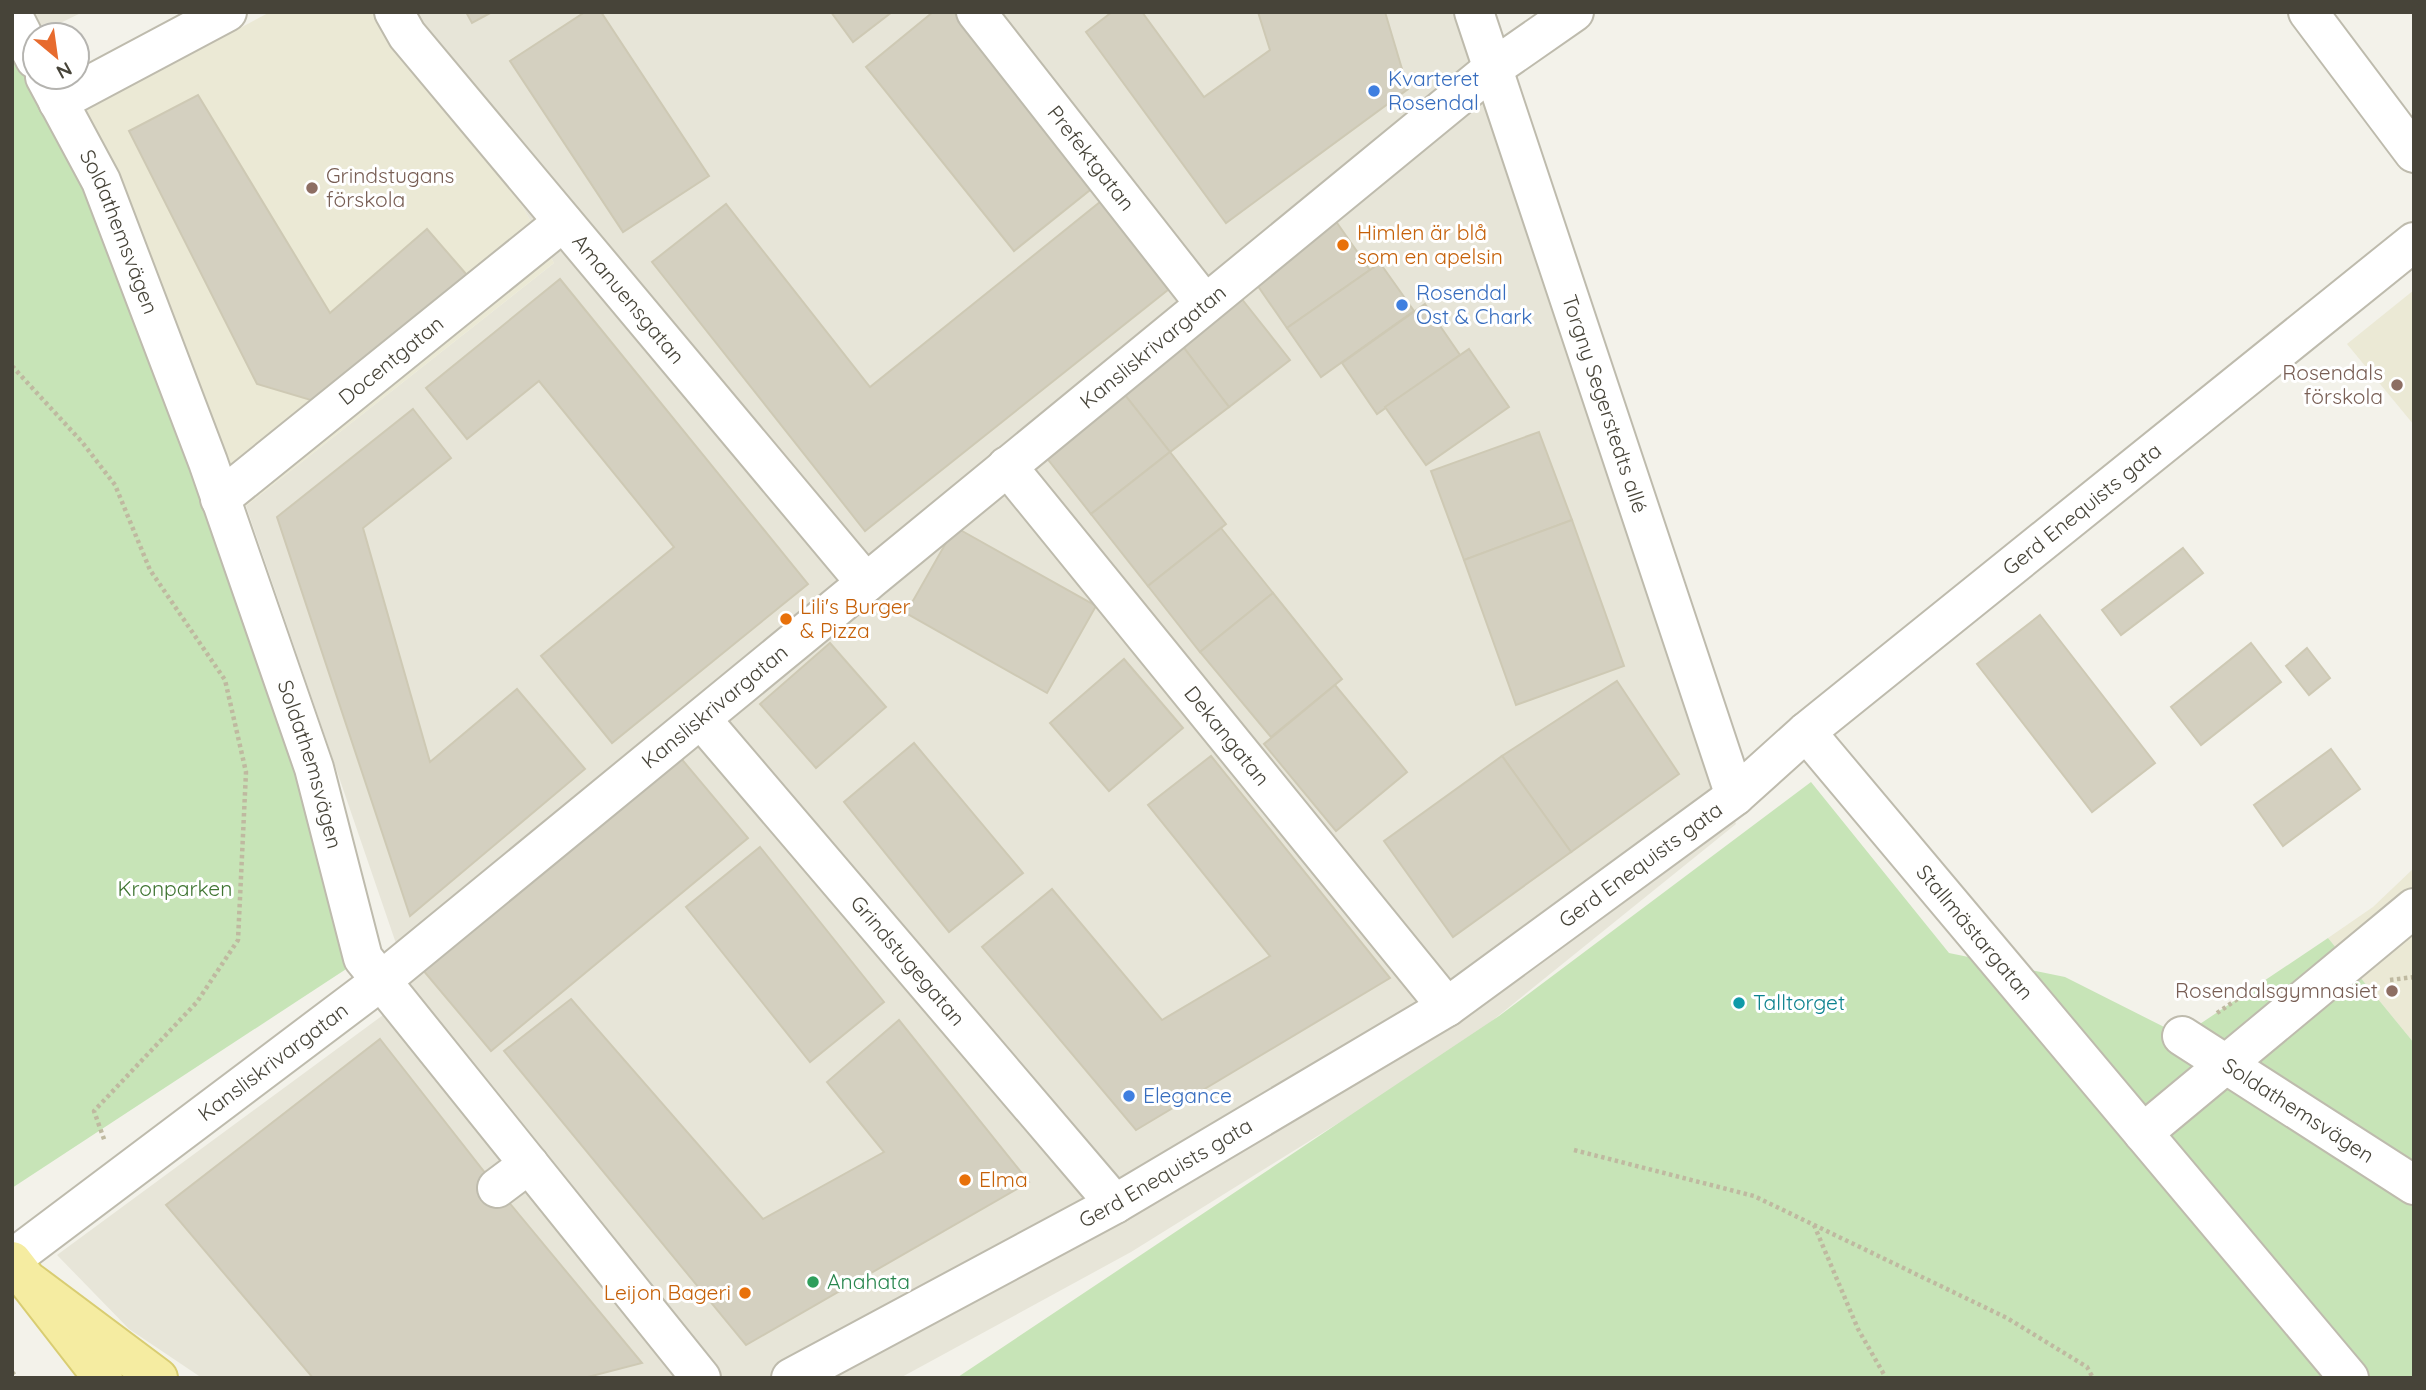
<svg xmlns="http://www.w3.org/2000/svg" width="2426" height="1390" font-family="Quicksand,sans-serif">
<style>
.residential{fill:#e7e5d8}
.education{fill:#ebe9d5}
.green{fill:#c7e4b7}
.building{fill:#d4d0c0;stroke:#cec9b4;stroke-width:2}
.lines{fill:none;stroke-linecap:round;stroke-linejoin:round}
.minor-casing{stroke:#bebbad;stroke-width:42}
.major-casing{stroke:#d9cd72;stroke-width:42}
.path{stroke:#bfb9a0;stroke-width:4.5;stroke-dasharray:3.5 3.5;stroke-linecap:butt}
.minor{stroke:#fff;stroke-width:38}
.major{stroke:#f5eca1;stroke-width:38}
.shop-dot{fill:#3f7fe0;stroke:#fff;stroke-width:2.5}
.education-dot{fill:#8d6e63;stroke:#fff;stroke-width:2.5}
.food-dot{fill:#e8710a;stroke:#fff;stroke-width:2.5}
.culture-dot{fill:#0f9aa8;stroke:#fff;stroke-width:2.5}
.leisure-dot{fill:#2e9e5b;stroke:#fff;stroke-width:2.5}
.labels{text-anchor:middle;stroke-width:6;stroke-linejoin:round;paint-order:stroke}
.shop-label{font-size:21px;fill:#366cbe;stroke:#fff;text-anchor:start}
.street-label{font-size:21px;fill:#474439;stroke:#fff}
.education-label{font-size:21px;fill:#785e54;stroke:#fff;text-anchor:end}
.food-label{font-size:21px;fill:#c56008;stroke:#fff;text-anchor:start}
.park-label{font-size:21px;fill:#3e7431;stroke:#fff}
.culture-label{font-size:21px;fill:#0d838f;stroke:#fff;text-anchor:start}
.leisure-label{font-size:21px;fill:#27864d;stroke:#fff;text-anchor:start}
</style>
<rect width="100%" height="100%" fill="#f3f2ea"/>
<g class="residential">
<polygon points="12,12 83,12 25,40"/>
<polygon points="414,12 1453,12 1736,824 1456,1050 1131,1252 900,1378 202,1378 129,1329 57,1255 413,993 246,506 554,263"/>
</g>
<g class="education">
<polygon points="270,12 414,12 554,263 246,506 80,113"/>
<polygon points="2414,290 2414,425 2347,344"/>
<polygon points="2414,868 2414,1043 2328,938 2373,907"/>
</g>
<g class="green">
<polygon points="12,14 91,184 363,958 12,1188"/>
<polygon points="1811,782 1949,953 2065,977 2182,1036 2328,938 2414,1043 2414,1378 958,1377 1499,1016"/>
</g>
<g class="building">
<polygon points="466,12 492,12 472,23"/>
<polygon points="585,12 601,12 709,176 623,232 510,61"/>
<polygon points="831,12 892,12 853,42"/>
<polygon points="933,12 954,12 1095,186 1014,251 866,67"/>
<polygon points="1112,12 1142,12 1204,97 1270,50 1258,12 1385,12 1408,89 1226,223 1086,32"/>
<polygon points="198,95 330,313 427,229 473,282 324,404 257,384 129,131"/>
<polygon points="1105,198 1174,285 865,531 652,262 726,204 870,387"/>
<polygon points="1335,220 1370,270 1287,328 1253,279"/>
<polygon points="1380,263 1414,311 1321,377 1287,328"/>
<polygon points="560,279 808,584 612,743 541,656 674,547 539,381 467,439 426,388"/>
<polygon points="1241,298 1290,360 1229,407 1181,344"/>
<polygon points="1425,304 1460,355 1377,414 1342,363"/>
<polygon points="1181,344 1229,407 1170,452 1121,390"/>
<polygon points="1469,349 1509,407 1426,465 1385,407"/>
<polygon points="1121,390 1170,452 1091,514 1042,452"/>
<polygon points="413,409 451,458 363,528 430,762 517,689 585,769 410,916 277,517"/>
<polygon points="1539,432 1572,520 1464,560 1431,471"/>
<polygon points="1170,452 1226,524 1148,586 1091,514"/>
<polygon points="1572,520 1624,666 1516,705 1464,560"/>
<polygon points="955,527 1096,606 1047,693 906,613"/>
<polygon points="1221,528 1273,593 1200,652 1148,586"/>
<polygon points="2183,548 2203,573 2121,635 2102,610"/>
<polygon points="1273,593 1342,679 1271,737 1200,652"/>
<polygon points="2040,615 2155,763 2092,812 1977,664"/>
<polygon points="830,643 886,707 816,768 760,704"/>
<polygon points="2251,643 2281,682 2201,745 2171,707"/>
<polygon points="2307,648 2330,678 2309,695 2286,666"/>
<polygon points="1124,659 1183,728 1109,791 1050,723"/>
<polygon points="1617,681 1679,774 1571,852 1502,756"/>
<polygon points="1335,685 1407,772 1336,831 1264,744"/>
<polygon points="914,743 1023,873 949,932 844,802"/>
<polygon points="2331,749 2360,789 2283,846 2254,805"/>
<polygon points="679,756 748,838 491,1051 423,970"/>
<polygon points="1211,756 1390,978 1136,1130 982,947 1052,889 1162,1020 1270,956 1148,805"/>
<polygon points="1502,756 1571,852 1453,937 1384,841"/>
<polygon points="760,847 884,1002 810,1062 686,907"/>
<polygon points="571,999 763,1219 884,1152 827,1082 899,1020 1029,1182 746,1345 504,1051"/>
<polygon points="380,1039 497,1188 642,1363 584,1378 313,1378 166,1205"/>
</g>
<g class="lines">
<defs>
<g id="minor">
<path id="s1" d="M394,12L407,35L866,583"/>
<path id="s2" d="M976,12L1205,304"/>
<path id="s3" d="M1474,12L1735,796"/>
<polyline points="2308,12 2414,153"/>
<polyline points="12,14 35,59"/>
<path id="s4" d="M45,77L101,181L208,462L314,768L363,958L701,1378"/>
<polyline points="58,102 227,12"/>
<path id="s5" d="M1007,466L1447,1007"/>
<path id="s6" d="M220,499L563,222"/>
<path id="s7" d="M701,719L1115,1204"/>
<path id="s8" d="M1806,732L2349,1378"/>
<path id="s9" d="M2182,1036L2414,1185"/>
<polyline points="2143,1133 2414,908"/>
<polyline points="497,1188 529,1164"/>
<path id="s10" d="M12,1259L381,981L1492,69L1574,12"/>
<path id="s11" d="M791,1378L1115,1204L1447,1007L1735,796L1806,732L2414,242"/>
</g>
<g id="major">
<polyline points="12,1261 103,1378"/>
<polyline points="31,1283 158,1378"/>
</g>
</defs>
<use href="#minor" class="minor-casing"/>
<use href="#major" class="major-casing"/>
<g class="path">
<polyline points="12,366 82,442 115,485 150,570 225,680 246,772 238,940 197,1002 94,1111 105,1142"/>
<polyline points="2390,980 2414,977"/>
<polyline points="2217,1013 2242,996"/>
<polyline points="1574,1150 1754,1196 2007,1318 2087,1367 2093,1378"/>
<polyline points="1814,1225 1858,1329 1886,1378"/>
<polyline points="12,1372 17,1378"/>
</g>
<use href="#minor" class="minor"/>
<use href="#major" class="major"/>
</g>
<g class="shop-dot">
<circle cx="1374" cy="91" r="7"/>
<circle cx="1402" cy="305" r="7"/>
<circle cx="1129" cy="1096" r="7"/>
</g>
<g class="education-dot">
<circle cx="312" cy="188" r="7"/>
<circle cx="2397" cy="385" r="7"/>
<circle cx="2392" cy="991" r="7"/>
</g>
<g class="food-dot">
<circle cx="1343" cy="245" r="7"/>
<circle cx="786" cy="619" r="7"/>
<circle cx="965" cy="1180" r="7"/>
<circle cx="745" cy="1293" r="7"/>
</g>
<circle class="culture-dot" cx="1739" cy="1003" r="7"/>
<circle class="leisure-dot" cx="813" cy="1282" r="7"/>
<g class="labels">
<g class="shop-label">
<text x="1388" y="86">Kvarteret<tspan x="1388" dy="24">Rosendal</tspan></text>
<text x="1416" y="300">Rosendal<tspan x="1416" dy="24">Ost &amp; Chark</tspan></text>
<text x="1143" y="1103">Elegance</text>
</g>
<g class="street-label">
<text dy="7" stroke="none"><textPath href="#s2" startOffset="186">Prefektgatan</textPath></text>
<text dy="7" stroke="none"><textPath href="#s4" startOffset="172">Soldathemsvägen</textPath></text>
<text dy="7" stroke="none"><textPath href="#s1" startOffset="371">Amanuensgatan</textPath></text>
<text dy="7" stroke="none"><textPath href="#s10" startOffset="1461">Kansliskrivargatan</textPath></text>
<text dy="7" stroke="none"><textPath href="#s6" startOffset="220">Docentgatan</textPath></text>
<text dy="7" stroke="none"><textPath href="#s3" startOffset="413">Torgny Segerstedts allé</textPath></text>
<text dy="7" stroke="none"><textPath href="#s11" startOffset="1561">Gerd Enequists gata</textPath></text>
<text dy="7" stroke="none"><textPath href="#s10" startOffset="894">Kansliskrivargatan</textPath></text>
<text dy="7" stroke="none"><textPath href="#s5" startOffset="348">Dekangatan</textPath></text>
<text dy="7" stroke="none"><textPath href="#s4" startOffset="738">Soldathemsvägen</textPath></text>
<text dy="7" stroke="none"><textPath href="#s11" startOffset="994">Gerd Enequists gata</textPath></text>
<text dy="7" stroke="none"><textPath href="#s8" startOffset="262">Stallmästargatan</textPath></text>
<text dy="7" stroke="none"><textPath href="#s7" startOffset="318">Grindstugegatan</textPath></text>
<text dy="7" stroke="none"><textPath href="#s10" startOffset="327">Kansliskrivargatan</textPath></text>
<text dy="7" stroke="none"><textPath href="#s9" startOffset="138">Soldathemsvägen</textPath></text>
<text dy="7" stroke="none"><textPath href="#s11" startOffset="427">Gerd Enequists gata</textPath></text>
</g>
<g class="education-label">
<text x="326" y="183" text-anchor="start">Grindstugans<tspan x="326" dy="24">förskola</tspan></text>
<text x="2383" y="380">Rosendals<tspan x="2383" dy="24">förskola</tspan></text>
<text x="2378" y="998">Rosendalsgymnasiet</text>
</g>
<g class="food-label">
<text x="1357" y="240">Himlen är blå<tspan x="1357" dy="24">som en apelsin</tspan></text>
<text x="800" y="614">Lili's Burger<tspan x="800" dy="24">&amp; Pizza</tspan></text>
<text x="979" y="1187">Elma</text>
<text x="731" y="1300" text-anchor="end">Leijon Bageri</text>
</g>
<g class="park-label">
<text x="175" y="896">Kronparken</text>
</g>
<g class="culture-label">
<text x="1753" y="1010">Talltorget</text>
</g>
<g class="leisure-label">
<text x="827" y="1289">Anahata</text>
</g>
</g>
<rect width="2426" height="1390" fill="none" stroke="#474439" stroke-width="28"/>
<g transform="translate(56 56) rotate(151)"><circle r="33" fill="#ffffff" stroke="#b5b4b0" stroke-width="2"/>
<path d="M0-5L12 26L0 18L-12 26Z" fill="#e76b2e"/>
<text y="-10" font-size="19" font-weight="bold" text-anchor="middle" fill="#474439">N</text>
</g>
</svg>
